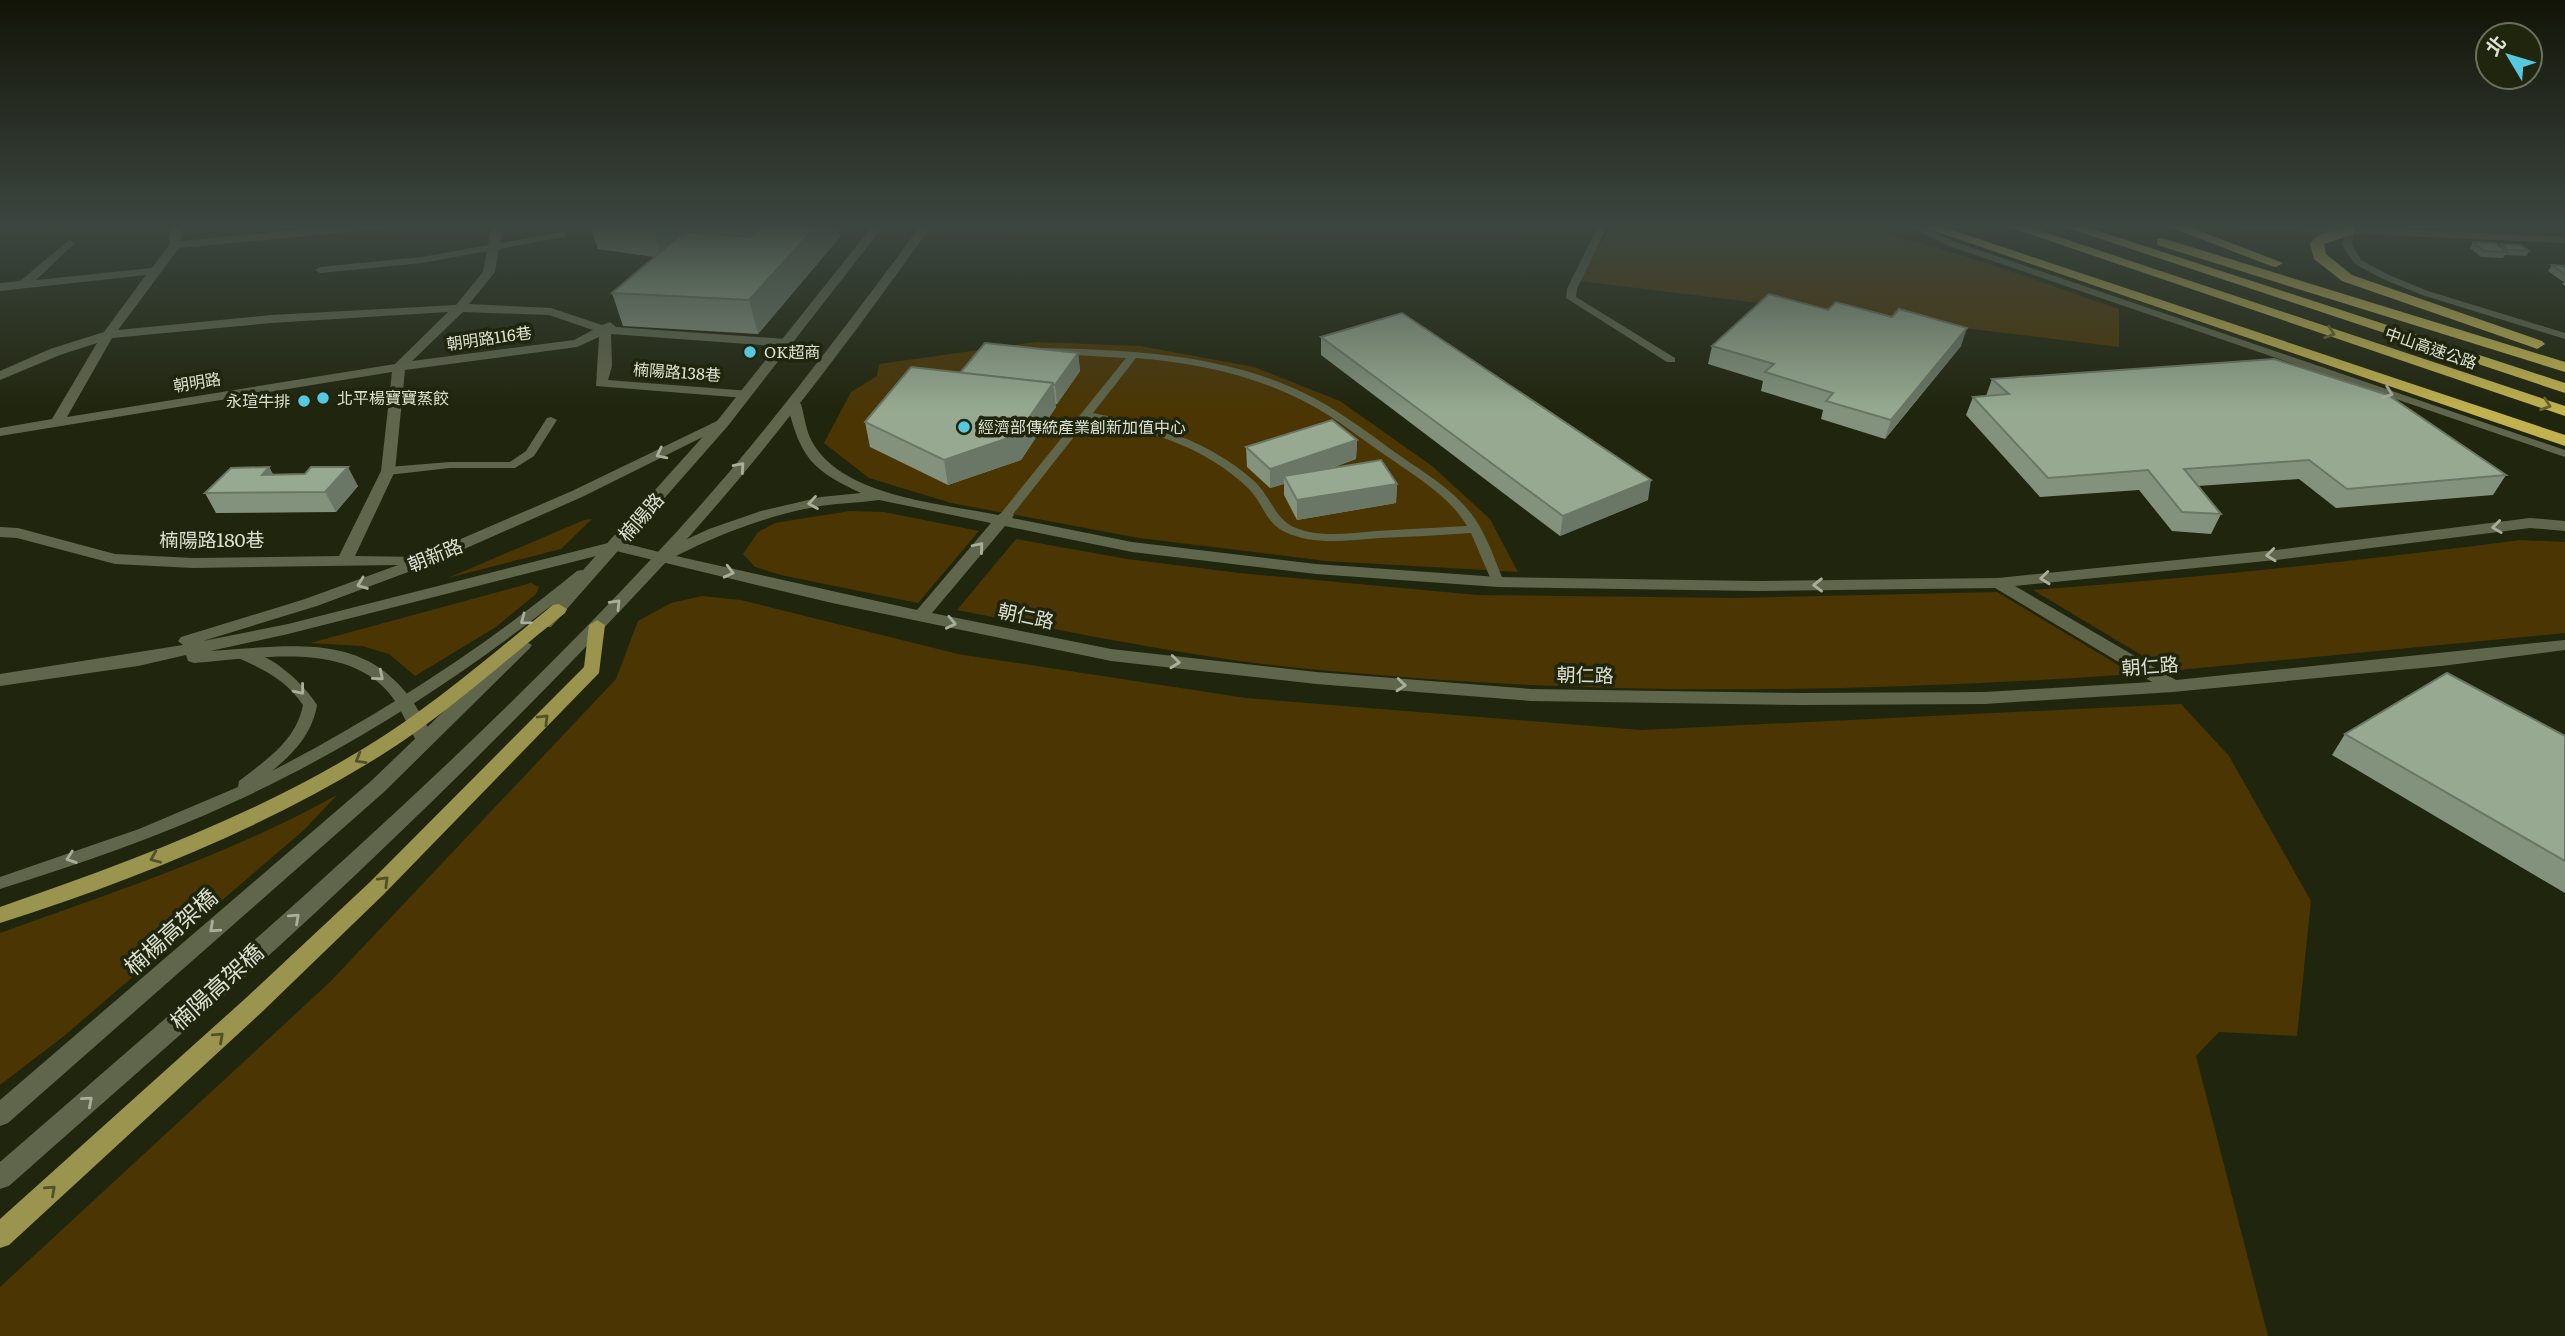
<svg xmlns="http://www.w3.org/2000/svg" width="2565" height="1336" font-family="Literata,'Noto Sans TC',serif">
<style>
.green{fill:#4b3503}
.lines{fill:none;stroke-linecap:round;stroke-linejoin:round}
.lane{fill:#5f664c;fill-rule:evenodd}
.street{fill:#5f664c;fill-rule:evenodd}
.secondary{fill:#5f664c;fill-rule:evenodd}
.primary{fill:#9a944e;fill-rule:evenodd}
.highway{fill:#c1b24f;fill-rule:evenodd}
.wall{fill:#82927d}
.shaded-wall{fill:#6a7766}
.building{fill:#97aa91;stroke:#6a7766;stroke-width:2}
.oneway{stroke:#68642b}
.oneway2{stroke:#aaaf9c}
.oneway3{stroke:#515127}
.poi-dot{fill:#56c9e1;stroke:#20250d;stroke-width:2.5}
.labels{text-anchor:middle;stroke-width:7;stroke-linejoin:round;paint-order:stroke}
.far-street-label{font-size:16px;fill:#dce0d2;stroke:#20250d}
.far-poi-label{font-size:16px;fill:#dce0d2;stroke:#20250d;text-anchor:start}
.street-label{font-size:19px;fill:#dce0d2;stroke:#20250d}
.near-street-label{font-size:23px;fill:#dce0d2;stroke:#20250d}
</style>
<rect width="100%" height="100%" fill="#20250d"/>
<g class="green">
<path d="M1616,224H1840C1936,243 2027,277 2119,309V347L1571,280Z"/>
<polygon points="1036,342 1140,346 1254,367 1340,401 1432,466 1490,519 1518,572 1326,561 1139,538 951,503 869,478 824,443 851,392 877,376 879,364"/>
<polygon points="850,511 884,512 979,531 918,603 781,575 755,567 743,554 758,532 775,523"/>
<polygon points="592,519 561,549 448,578 584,520"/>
<path d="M1016,539L1127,559L1239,573L1477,595L1736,598L1997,592L2133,674C1894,691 1654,696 1415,678C1352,673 1288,668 1226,659C1135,646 1046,627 957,610Z"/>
<path d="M2521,540L2565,542V633L2168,671L2033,590C2196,578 2358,561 2521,540Z"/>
<polygon points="531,583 539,587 536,594 496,627 415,676 389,654 362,646 310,643"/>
<polygon points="702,596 741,600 958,654 1246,698 1641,730 2181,704 2229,756 2311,901 2297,1036 2219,1032 2196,1056 2268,1336 0,1336 0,1287 330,982 616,679 638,621 671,603"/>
<path d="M337,795L305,829L64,1036L0,1085V933C116,891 229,855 337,795Z"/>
</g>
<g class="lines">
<g class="lane">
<polygon points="1599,224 1608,224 1577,289 1576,297 1675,358 1675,362 1667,362 1566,298 1567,289"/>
<polygon points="1904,224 1916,224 1955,242 2565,450 2565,457 1949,246"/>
<polygon points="2346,229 2353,231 2352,245 2361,260 2389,275 2428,291 2565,333 2565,339 2422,295 2383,279 2355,264 2342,245"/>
<polygon points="562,232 565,233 565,237 422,263 320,273 315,270 320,267 422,257"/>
<path d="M1043,348C1132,350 1223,354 1304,393C1335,408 1362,428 1389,448C1419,470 1454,488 1475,519C1488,538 1495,561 1504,582L1498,586L1492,582L1471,533C1440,535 1410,537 1380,538C1348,540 1315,546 1285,532C1266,524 1262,501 1248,488C1205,446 1145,429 1088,419L1010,518H1002L1000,515L1002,512L1126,358L1039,353V349ZM1136,358C1200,363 1264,377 1320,410C1345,425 1367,443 1391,459C1418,478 1450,497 1467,526C1436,528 1406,529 1376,531C1349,533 1321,538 1296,528C1275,520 1270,495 1254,481C1209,440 1151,424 1093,413Z"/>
<polygon points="551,417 557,420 534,456 515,468 450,468 388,475 382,471 388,467 450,462 510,462 526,451 547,418"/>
<path d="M582,570L588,574L587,577C478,666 362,743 234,802C159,837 79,864 0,889V877L139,829L238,787L239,781C266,760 296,741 303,705C287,681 264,669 238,658L236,655L238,652C266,647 304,684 317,705C312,734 294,753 272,771C381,714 482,649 577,571Z"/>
</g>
<path class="street" d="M171,224H182L181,241L360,224H406L401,227L179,248L118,330L271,315L456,305L483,272L492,224H503L495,272L469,304L551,308L602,325L610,322L616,327L786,339L792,343L786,347L611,334L612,366L608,380L750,391V397L745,398L596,386L599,337L577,347L405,370L395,471L355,556L419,557L572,491L717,421L722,420L729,424L582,497L435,562L317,606L203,641L288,624L616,541L659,552L709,529L761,511L821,497L861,493C810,469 801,457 787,404L794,400L801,404C805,418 806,433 814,445C846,497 944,504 998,515L1006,510L1011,512L1014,515L1012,518L1132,542L1316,564L1498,577L1757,581L1998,578L2276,550L2530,518L2565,521V531L2530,528L2276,560L2015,586L2176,680L2565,640V650L2442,666L2173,692L1985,704L1803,705L1531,701L1316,684L1111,661L832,603L616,551L288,634L210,651C314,644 385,630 434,740L432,744H418C408,727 402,709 389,693C344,640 256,659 194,663L188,661L186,655L138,666L0,686V674L183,645L178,641L181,637L305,599L398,565L193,568L115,564L17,538L0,537V527L18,528L115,554L193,558L339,556L381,471L392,372L0,436V428L52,419L97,343L60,355L0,380V371L50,349L104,332L146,275L0,291V283L20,281L69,240L75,243L73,245L36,280L152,268L169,245ZM448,312L395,364L67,417L112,338L271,323ZM463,312L549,315L593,330L574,340L412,361ZM879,500L991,523L917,610L676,556C722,533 769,515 820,506C839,503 859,503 879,500ZM1005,526L1132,552L1316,574L1498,587L1757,591L1995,588L2152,682L1985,692L1803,693L1531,689L1316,672L1111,649L932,613Z"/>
<g class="secondary">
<polygon points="874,224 885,224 727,427 551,627 539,627 537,623 539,619 717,421"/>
<path d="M922,224H933C849,341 764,456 666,562C554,683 436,800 315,913C215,1006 111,1095 9,1186L0,1189V1162C225,967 452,773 656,554C753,451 837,338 922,224Z"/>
<polygon points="2197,224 2287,224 2565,237 2565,243 2202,227"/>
<polygon points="523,640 532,645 529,649 384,792 8,1123 0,1126 0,1100 370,782 517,641"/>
</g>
<g class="primary">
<path d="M559,604L567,609L565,613C504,661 446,715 380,756C263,829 131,881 0,923V907C126,863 252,817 366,747C433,706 492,654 553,605Z"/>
<polygon points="597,620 605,625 599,673 384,894 263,1011 9,1245 0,1248 0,1219 247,997 370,882 584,667 589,625"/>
</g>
<g class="highway">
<polygon points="1914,224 1934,224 2565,435 2565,446"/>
<polygon points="2000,224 2020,224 2565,406 2565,416"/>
<polygon points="2056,224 2077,224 2565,383 2565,393"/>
<polygon points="2162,224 2182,224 2283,263 2276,267 2271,266"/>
<polygon points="2349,227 2354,228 2354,234 2324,244 2326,254 2352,275 2542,341 2545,344 2537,349 2532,347 2342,281 2314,259 2310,243 2319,235"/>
<polygon points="2162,238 2565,362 2565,372 2157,245 2157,239"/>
</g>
</g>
<g class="wall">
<polygon points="590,224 849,224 837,224 840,237 758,334 623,326 612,293 654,257 598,249"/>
<polygon points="2473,242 2500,246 2501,244 2529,251 2526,256 2505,255 2503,258 2481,257 2470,248"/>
<polygon points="2552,265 2565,266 2565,286 2562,284 2564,281 2562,281 2548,271"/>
<polygon points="1321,337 1648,500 1560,536 1321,355"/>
<polygon points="1712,346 1961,346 1885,439 1821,419 1823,410 1761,391 1763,381 1708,364"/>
<polygon points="1078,353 1080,371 1057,404 1055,404 1056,407 1021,460 948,485 870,447 865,422"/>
<polygon points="1992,379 2506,475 2493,495 2336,508 2299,479 2198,486 2221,514 2211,534 2172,531 2139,490 2040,497 1966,415 1973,397 1986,396"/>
<polygon points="1357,440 1356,459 1329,469 1397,484 1396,503 1297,520 1284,495 1284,484 1270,488 1247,467 1246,447"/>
<polygon points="269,467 273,474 358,486 336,512 216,513 205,493"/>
<polygon points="2345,734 2565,736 2565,893 2332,755"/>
</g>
<g class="shaded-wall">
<polygon points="655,224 699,224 701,231 662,258 652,226"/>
<polygon points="755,224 804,224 764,262"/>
<polygon points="818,224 837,224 840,237 758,334 749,300"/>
<polygon points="1967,328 1961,346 1885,439 1891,420"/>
<polygon points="1078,353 1080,371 1057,404 1055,385"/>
<polygon points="1053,383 1056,407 1021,460 948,485 944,460"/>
<polygon points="1357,440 1356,459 1288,482 1284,476 1284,484 1270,488 1270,469"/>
<polygon points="269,467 279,487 262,475"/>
<polygon points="348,467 358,486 336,512 325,492"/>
<polygon points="1651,480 1648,500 1560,536 1563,516"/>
<polygon points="1397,484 1396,503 1297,520 1297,500"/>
</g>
<g class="building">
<polygon points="768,224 818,224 749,300 612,293 684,232 749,237"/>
<polygon points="2473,242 2495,243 2507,252 2484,251"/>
<polygon points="2501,244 2521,245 2529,251 2508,250"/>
<polygon points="2552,265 2565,266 2565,275"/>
<polygon points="1769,294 1828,310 1836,302 1892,317 1899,309 1967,328 1891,420 1826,401 1833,393 1765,372 1774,364 1712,346"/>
<polygon points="1402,313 1651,480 1563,516 1321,337"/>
<polygon points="985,343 1078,353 1055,385 1053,385 1053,383 960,373"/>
<polygon points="2274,359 2388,395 2506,475 2347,489 2309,460 2184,469 2221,514 2182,512 2148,470 2048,478 1973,397 2009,394 1992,379"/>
<polygon points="911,367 1053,383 1017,435 944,460 865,422"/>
<polygon points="1332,420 1357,440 1270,469 1246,447"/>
<polygon points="1381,460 1397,484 1297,500 1284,476"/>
<polygon points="269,467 262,475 305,474 311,467 348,467 325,492 205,493 231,468"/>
<polygon points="2447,673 2565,736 2565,861 2345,734"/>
</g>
<defs><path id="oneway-chevron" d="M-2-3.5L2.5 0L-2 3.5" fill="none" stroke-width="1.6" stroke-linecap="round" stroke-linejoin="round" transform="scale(1.75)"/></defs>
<g class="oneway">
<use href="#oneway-chevron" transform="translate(2330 333) rotate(19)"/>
<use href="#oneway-chevron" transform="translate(2546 405) rotate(19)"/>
</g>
<g class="oneway2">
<use href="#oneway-chevron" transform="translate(2388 393) rotate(19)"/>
<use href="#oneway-chevron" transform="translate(661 454) rotate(153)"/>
<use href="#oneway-chevron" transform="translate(740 467) rotate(-49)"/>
<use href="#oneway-chevron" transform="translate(813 503) rotate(171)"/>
<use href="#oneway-chevron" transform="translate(2497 527) rotate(173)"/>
<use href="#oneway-chevron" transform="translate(979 547) rotate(-50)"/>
<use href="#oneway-chevron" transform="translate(2271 555) rotate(174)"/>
<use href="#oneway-chevron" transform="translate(729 572) rotate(14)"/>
<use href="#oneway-chevron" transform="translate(2045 578) rotate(174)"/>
<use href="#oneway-chevron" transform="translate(362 584) rotate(159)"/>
<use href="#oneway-chevron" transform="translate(1818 585) rotate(179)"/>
<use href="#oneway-chevron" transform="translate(616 604) rotate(-46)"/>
<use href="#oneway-chevron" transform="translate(525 620) rotate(143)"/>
<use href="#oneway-chevron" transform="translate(951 623) rotate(12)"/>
<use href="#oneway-chevron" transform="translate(1175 662) rotate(6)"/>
<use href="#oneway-chevron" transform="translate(379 676) rotate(40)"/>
<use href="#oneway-chevron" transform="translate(1401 685) rotate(5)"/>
<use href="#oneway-chevron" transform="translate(300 690) rotate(51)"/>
<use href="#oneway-chevron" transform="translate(71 858) rotate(161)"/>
<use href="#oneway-chevron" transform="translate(295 918) rotate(-42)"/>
<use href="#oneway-chevron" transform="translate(214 928) rotate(138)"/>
<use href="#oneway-chevron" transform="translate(88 1101) rotate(-41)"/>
</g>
<g class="oneway3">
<use href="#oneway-chevron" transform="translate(544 719) rotate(-45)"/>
<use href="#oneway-chevron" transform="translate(360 759) rotate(150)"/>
<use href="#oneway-chevron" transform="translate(155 858) rotate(157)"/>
<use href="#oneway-chevron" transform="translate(384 881) rotate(-45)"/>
<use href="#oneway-chevron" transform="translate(219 1037) rotate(-42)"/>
<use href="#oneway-chevron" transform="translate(51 1190) rotate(-42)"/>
</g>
<linearGradient id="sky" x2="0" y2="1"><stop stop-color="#121407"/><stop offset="0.55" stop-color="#3c4640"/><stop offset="1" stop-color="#3c4640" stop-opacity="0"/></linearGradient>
<rect width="2565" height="411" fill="url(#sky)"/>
<g class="poi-dot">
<circle cx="750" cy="352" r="7"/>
<circle cx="323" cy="398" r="7"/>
<circle cx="304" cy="401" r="7"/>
<circle cx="964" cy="427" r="7"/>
</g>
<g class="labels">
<g class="far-street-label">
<text transform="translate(489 338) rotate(-8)" y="6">朝明路116巷</text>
<text transform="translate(2431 348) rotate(19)" y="6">中山高速公路</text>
<text transform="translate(677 372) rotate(4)" y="6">楠陽路138巷</text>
<text transform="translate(197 382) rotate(-9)" y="6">朝明路</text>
</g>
<g class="far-poi-label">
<text x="764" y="358">OK超商</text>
<text x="337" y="404">北平楊寶寶蒸餃</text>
<text x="290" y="407" text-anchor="end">永瑄牛排</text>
<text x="978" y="433">經濟部傳統產業創新加值中心</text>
</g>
<g class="street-label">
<text transform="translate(641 517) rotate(-49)" y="7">楠陽路</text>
<text x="212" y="547">楠陽路180巷</text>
<text transform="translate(435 555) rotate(-22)" y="7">朝新路</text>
<text transform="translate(1026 616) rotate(12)" y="7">朝仁路</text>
<text transform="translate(2150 666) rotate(-4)" y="7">朝仁路</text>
<text transform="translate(1585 675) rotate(1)" y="7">朝仁路</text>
</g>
<g class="near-street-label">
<text transform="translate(171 932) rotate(-42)" y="8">楠楊高架橋</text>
<text transform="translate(217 987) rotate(-42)" y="8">楠陽高架橋</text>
</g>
</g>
<g transform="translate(2509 56) rotate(308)"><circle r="33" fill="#20250d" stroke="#6b705c" stroke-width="2"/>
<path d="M0-5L12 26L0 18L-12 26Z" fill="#56c9e1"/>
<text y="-10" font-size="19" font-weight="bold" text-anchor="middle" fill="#dce0d2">北</text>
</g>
</svg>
